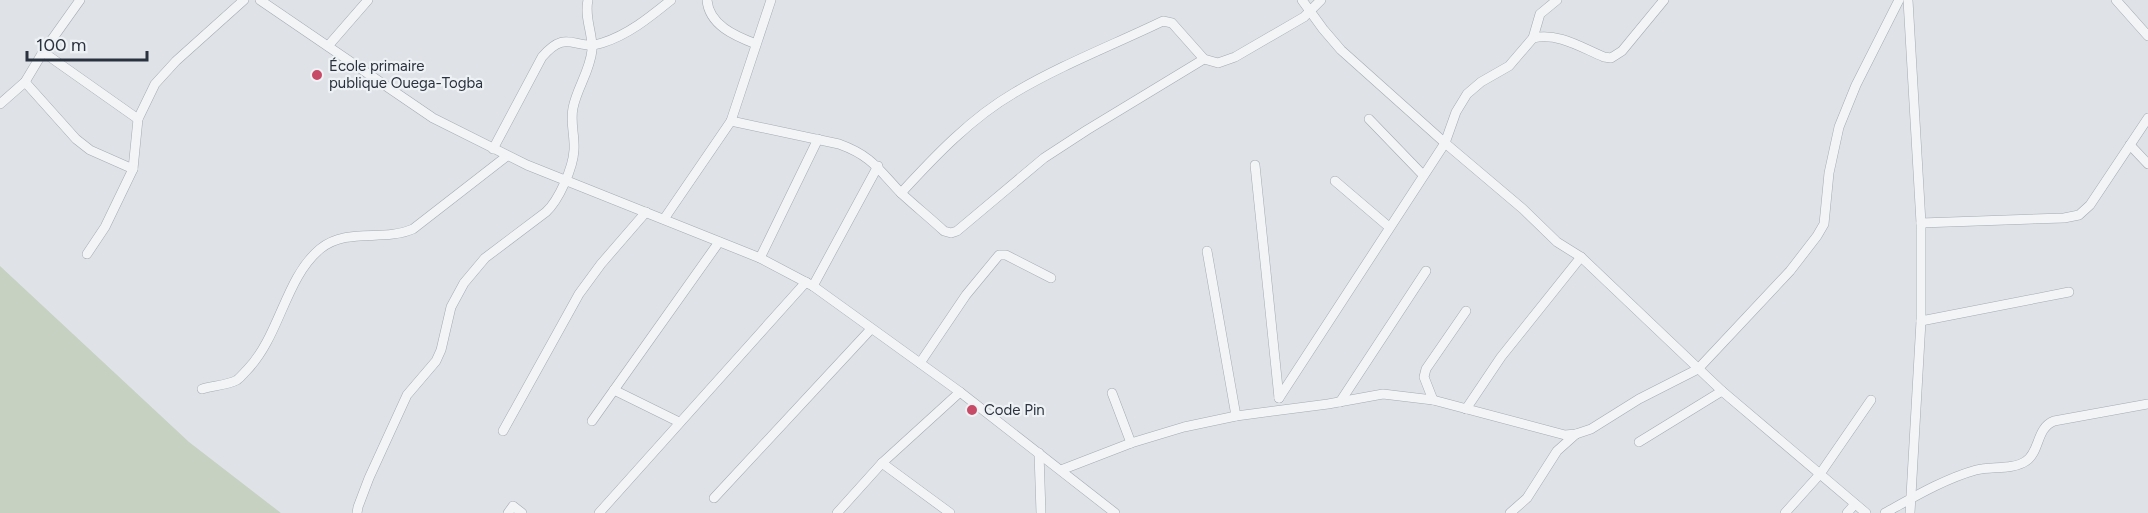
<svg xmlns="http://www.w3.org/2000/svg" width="2148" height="513" font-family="Figtree,sans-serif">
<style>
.green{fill:#c6d1c1}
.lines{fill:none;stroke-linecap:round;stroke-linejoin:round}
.minor-casing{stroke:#a5aab2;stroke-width:10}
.minor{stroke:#f2f4f6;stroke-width:9}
.poi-dot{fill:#c74a66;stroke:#eff2f5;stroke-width:2}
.labels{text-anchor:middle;stroke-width:4.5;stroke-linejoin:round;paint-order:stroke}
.poi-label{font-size:15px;fill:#29323e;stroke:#eff2f5;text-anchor:start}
</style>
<rect width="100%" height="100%" fill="#dfe3e8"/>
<polygon class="green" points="0,266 189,442 281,513 0,513"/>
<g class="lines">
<defs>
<g id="minor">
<polyline points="260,0 433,118 527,165 760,258 813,286 960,392 1115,513"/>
<path d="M707,0C709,25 735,36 756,44"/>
<polyline points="1302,0 1323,29 1341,50 1445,143 1523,209 1557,242 1581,257 1722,391 1866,513"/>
<polyline points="1908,0 1921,223 1921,321 1910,513"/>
<polyline points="2116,0 2148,36"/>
<path d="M1533,38C1558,32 1582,48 1604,57L1611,58L1622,51L1664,0"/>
<polyline points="328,46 368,0"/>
<polyline points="43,52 138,119"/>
<polyline points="25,82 76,139 90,150 133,169"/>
<polyline points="0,104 25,82 43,52 80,0"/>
<polyline points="1369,119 1423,175"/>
<path d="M731,121L839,144C872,156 878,169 901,193C915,206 930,218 944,231L951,233L957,231L1044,158L1087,130L1204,59"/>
<polyline points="2130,145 2148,164"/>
<path d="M493,149L542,57C568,27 574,52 602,43C628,35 650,17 671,0"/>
<polyline points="1255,165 1279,398"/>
<polyline points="1335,181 1389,227"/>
<path d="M901,193C935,156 971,118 1014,93C1061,65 1113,45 1163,21L1172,23L1204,59L1218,63L1235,57L1304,17L1321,0"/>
<polyline points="664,219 731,121 771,0"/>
<polyline points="1921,223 2064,218 2079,215 2090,205 2148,118"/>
<polyline points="1207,251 1236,416"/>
<polyline points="87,254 105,227 133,169 138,119 155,84 176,61 244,0"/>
<polyline points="760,258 818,139"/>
<polyline points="813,286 878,166"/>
<polyline points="1921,321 2069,292"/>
<polyline points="920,363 966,295 999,255 1006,255 1051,278"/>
<path d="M202,389C212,386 228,385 237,380C241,377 244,373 247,370C280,336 285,278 320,249C347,227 383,242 413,229L507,156"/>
<polyline points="614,390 679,422"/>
<polyline points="1112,393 1131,443"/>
<polyline points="1279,398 1445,143 1456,112 1467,94 1481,82 1509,66 1533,38 1540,14 1557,0"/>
<polyline points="1433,400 1424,377 1426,369 1466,311"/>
<polyline points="1340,402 1426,271"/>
<polyline points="1466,409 1501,357 1581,257"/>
<polyline points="592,421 719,242"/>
<polyline points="503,431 579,294 601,264 646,212"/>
<polyline points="1639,442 1722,391"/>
<polyline points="1039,453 1041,513"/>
<polyline points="882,463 950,513"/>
<polyline points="1061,470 1131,443 1184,427 1236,416 1328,404 1383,394 1433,400 1565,435 1576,434 1591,429 1639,399 1698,369 1790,271 1817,236 1824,224 1829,173 1839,127 1856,85 1899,0"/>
<polyline points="714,498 871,329"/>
<path d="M357,513L358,507L369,478L407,395L436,361L441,350L451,307L464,283L485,258L546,212C559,200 573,168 574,150C575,136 570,122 573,108C577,88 590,71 592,50C593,33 584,18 588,0"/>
<polyline points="508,513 513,506 522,513"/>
<polyline points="599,513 806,282"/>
<polyline points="837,513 882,463 960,392"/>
<polyline points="1510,513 1527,498 1557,451 1576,434"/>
<polyline points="1785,513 1820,474 1871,400"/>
<polyline points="1847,513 1855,504"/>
<path d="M1885,513C1914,497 1944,479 1976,470C1991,466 2013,470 2026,461C2040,452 2036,428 2054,421L2148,404"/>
</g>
</defs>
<use href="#minor" class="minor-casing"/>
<use href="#minor" class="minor"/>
</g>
<g class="poi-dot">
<circle cx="317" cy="75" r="6"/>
<circle cx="972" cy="410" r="6"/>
</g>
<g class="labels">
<g class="poi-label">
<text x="329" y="71">École primaire<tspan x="329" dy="17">publique Ouega-Togba</tspan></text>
<text x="984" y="415">Code Pin</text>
</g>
</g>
<path d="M27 51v9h120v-9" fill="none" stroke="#29323e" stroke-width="3"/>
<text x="36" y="51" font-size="18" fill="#29323e" stroke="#eff2f5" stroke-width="4.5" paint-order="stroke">100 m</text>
</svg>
